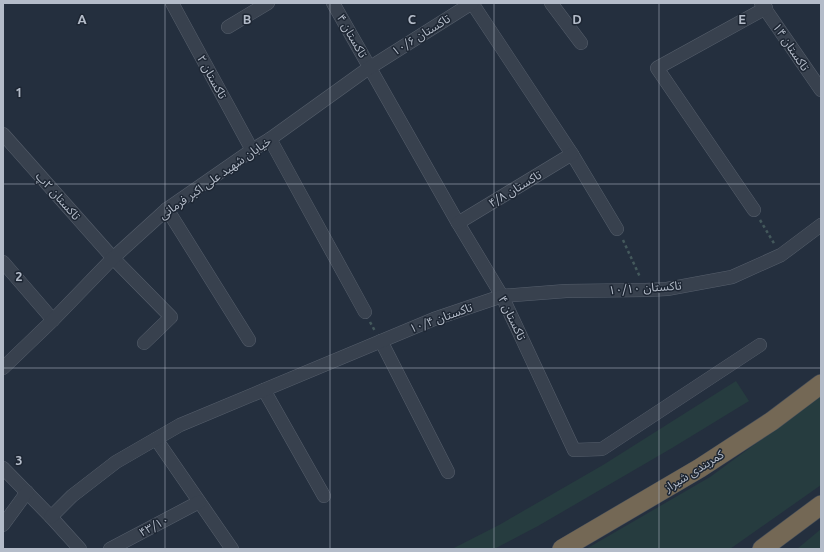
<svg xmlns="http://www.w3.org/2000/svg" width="824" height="552" font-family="Ubuntu,'Noto Sans Arabic',sans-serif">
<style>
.green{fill:#263c3f}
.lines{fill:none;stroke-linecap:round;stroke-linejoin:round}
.minor-casing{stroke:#565f6c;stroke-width:14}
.highway-casing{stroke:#434c59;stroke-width:20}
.path{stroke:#44595c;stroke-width:2.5;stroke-dasharray:3 3;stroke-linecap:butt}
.minor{stroke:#38414e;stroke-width:13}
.highway{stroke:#746855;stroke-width:19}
.grid{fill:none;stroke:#b4bcc9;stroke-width:1;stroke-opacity:0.55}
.labels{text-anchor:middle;stroke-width:3;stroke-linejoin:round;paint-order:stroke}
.street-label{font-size:12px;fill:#b4bcc9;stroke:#1d2633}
.grid-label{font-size:13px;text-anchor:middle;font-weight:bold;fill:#b4bcc9;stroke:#1d2633;stroke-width:3;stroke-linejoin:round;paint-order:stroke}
</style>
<rect width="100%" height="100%" fill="#242f3e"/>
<g class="green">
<polygon points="736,381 749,401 672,448 538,526 494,549 452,549 499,525 603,465"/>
<polygon points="821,396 821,485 730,549 586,549 710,477"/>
<polygon points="821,529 821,549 797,549"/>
</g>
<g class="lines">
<defs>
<g id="minor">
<polyline points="172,3 252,150"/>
<polyline points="333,3 458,223 502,296 574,450 602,449 760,345"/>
<polyline points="472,3 572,154 617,229"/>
<polyline points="551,3 581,43"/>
<polyline points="761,3 821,90"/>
<polyline points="228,27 268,3"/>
<polyline points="3,134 113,258 171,317 144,343"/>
<polyline points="270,139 365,312"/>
<polyline points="167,209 249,340"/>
<polyline points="754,210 657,68 766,8"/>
<polyline points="458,223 572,154"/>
<polyline points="3,262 53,320"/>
<polyline points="381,341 448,472"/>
<polyline points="3,368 53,320 113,258 167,209 252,150 270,139 366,70 472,3"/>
<polyline points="264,390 324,496"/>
<polyline points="156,439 232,549"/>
<polyline points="3,468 51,517 80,549"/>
<polyline points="51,517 72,496 116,462 180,425 434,319 502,296 566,291 646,290 667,289 732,277 781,255 821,225"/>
<polyline points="3,525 27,492"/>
<polyline points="110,549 199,502"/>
</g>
<g id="highway">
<polyline points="562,549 700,468 772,421 821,384"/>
<polyline points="762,549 821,505"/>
</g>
</defs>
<use href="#minor" class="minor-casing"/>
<use href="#highway" class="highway-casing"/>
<g class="path">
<polyline points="760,220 775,245"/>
<polyline points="623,240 640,277"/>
<polyline points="370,322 375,331"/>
</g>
<use href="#minor" class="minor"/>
<use href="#highway" class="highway"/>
</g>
<path class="grid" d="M165,3V549M330,3V549M494,3V549M659,3V549M3,184H821M3,368H821"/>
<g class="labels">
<g class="street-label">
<text transform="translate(421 35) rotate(-32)" y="4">تاکستان ۱۰/۶</text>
<text transform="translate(352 36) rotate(60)" y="4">تاکستان ۴</text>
<text transform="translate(791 47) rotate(56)" y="4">تاکستان ۱۴</text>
<text transform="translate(212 77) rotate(61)" y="4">تاکستان ۲</text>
<text transform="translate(215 178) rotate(-35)" y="4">خیابان شهید علی اکبر فرمانی</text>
<text transform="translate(515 189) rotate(-31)" y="4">تاکستان ۴/۸</text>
<text transform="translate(58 196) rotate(48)" y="4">تاکستان ۲پ</text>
<text transform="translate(645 288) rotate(-4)" y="4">تاکستان ۱۰/۱۰</text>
<text transform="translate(441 318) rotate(-20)" y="4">تاکستان ۱۰/۴</text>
<text transform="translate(512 318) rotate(64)" y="4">تاکستان ۴</text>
<text transform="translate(694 471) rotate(-32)" y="4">کمربندی شیراز</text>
<text transform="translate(154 526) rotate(-28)" y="4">۴۳/۱۰</text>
</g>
</g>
<g class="grid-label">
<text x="82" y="24">A</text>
<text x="247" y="24">B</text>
<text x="412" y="24">C</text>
<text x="577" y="24">D</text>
<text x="742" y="24">E</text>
<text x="19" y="97">1</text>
<text x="19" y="281">2</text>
<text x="19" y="465">3</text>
</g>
<rect width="824" height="552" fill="none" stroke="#b4bcc9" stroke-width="8"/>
</svg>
